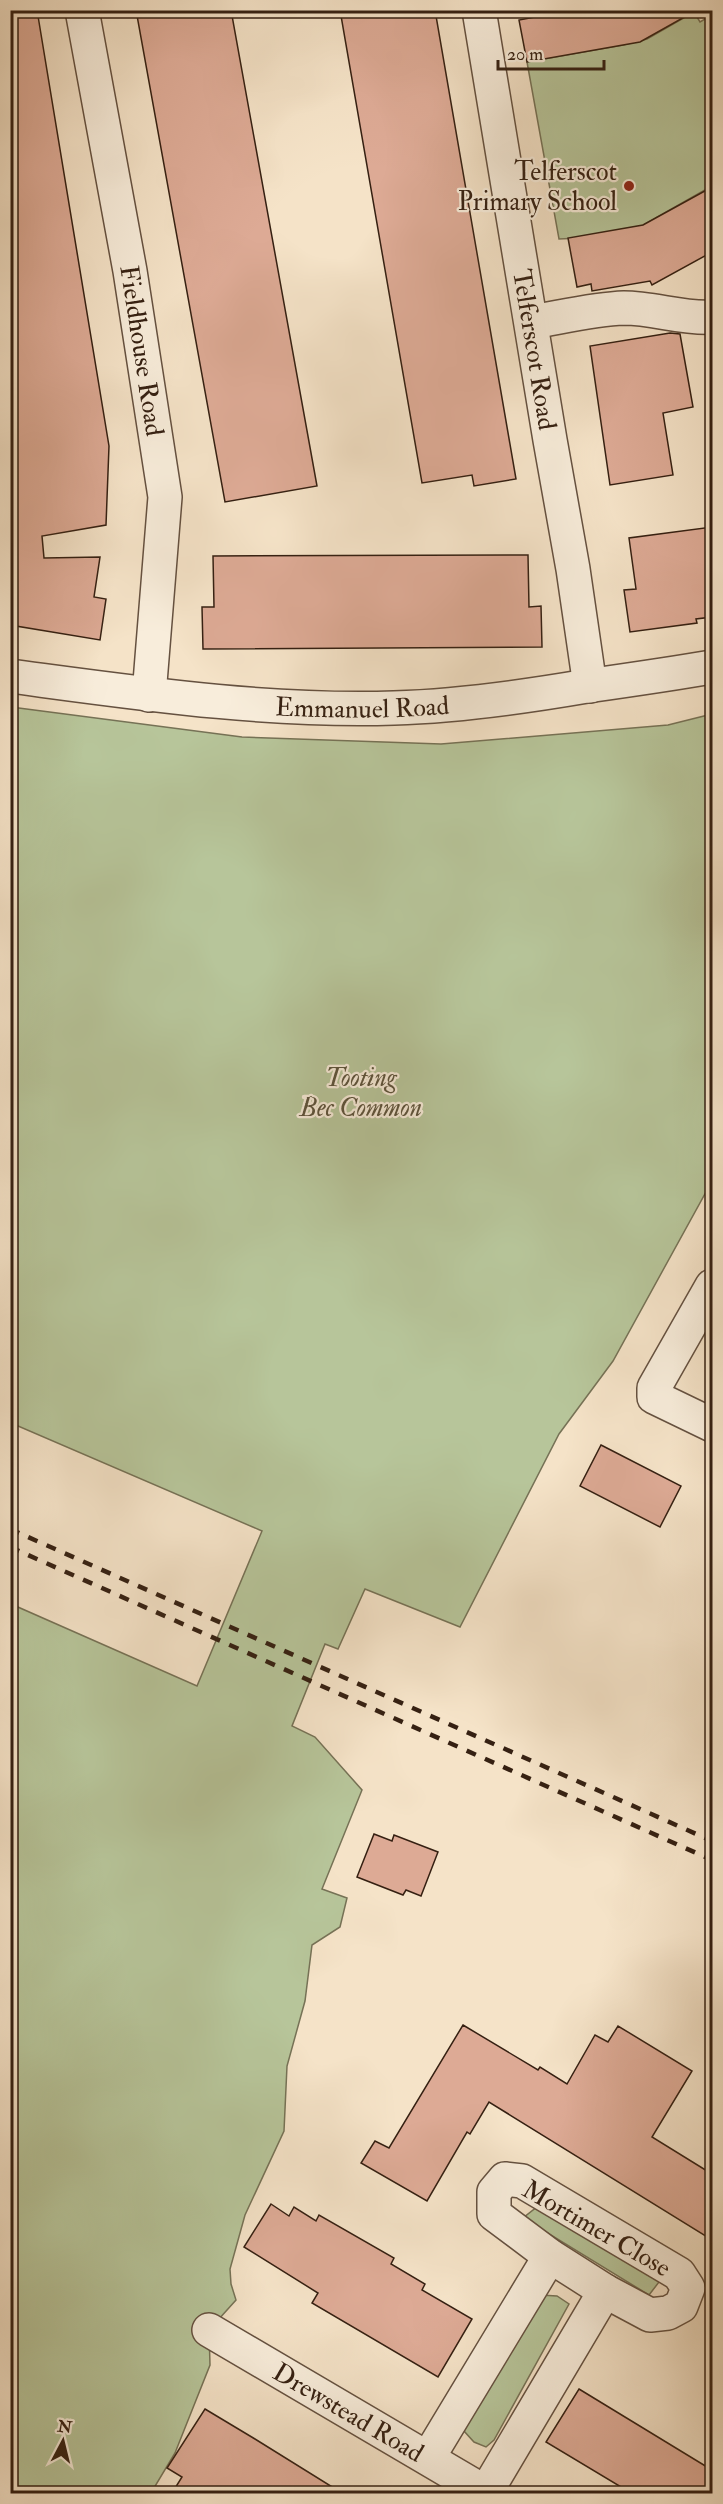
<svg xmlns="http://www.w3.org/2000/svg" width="723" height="2504" font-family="'IM FELL Double Pica',serif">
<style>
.green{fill:#b7c59a;stroke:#767256;stroke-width:1.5}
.building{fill:#ddaa95;stroke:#352012;stroke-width:1.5}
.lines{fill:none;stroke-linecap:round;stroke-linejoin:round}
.minor-casing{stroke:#655140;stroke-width:36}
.minor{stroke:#f8eddb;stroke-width:33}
.rail{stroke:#352012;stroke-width:4.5;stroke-dasharray:10 10;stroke-linecap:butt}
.poi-dot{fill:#8f2418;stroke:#f8eddb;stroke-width:2}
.labels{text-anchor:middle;stroke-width:4.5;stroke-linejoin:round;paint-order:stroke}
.poi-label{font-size:26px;fill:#352012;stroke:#f8eddb;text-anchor:end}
.street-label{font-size:26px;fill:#352012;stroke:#f8eddb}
.park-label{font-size:26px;font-style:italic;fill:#5c523b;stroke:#f8eddb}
</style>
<rect width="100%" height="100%" fill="#f5e3c8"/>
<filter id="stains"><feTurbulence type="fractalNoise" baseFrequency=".00333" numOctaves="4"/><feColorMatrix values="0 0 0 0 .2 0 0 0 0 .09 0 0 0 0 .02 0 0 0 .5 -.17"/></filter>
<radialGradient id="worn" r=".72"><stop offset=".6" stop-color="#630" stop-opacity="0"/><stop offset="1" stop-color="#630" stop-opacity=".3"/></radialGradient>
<g class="green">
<polygon points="694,12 700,22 712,15 712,139 710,141 712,145 712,186 624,236 559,239 527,62 623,45 647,39"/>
<polygon points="11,707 242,737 441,744 668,725 712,714 712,1181 613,1361 559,1434 460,1627 365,1589 338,1649 325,1644 292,1726 315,1737 362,1790 322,1889 347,1898 340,1927 312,1945 305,2001 287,2066 284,2131 245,2215 230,2269 231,2284 236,2300 209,2330 210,2365 175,2453 151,2493 11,2493 11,1604 197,1686 262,1531 11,1423"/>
<polygon points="542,2203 659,2282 649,2295 523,2218"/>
<polygon points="540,2295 557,2296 569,2304 494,2440 486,2447 474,2442 464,2431 480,2391"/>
</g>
<g class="building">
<polygon points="10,10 37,10 109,446 106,525 42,536 44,558 100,557 94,597 106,599 100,640 10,625 10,532 12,532 15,421 10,422"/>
<polygon points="136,10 231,10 317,486 225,502"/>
<polygon points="340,10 435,10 516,479 474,486 472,475 422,483"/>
<polygon points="572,10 697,10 640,42 527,62 519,20"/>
<polygon points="712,187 712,252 652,285 650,281 592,291 591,284 577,287 568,238 643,225"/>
<polygon points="670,333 680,334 693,407 663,413 673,475 610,485 590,346"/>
<polygon points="712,527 712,617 696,619 697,623 630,632 624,590 636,589 629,538"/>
<polygon points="528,555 529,607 541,606 542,647 203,649 202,607 214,607 213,556"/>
<polygon points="601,1445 681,1486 660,1527 580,1486"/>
<polygon points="374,1834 392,1841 394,1835 438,1852 421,1896 406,1890 403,1895 357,1877"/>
<polygon points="463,2025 538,2070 540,2067 567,2084 595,2035 608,2042 618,2026 692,2071 652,2137 712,2174 712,2240 489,2102 470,2134 467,2132 427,2201 361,2163 375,2141 389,2148"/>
<polygon points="271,2204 289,2216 294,2207 316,2221 319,2215 394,2258 391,2264 425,2284 422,2290 472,2319 438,2377 312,2303 318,2293 244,2247"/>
<polygon points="579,2389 712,2470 712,2493 631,2493 546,2442"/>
<polygon points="205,2409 255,2439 342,2493 172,2493 182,2477 167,2468"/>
</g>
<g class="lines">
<defs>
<g id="minor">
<path id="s1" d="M82,10L130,271L165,497L149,695"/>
<path id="s2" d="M479,10L550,440L573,569L590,686"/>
<path d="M532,322C562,317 594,309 624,308C654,308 683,319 712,317"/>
<path id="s3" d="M10,676C138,693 265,712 394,708C459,706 523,697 587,686C629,680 671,674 712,667"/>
<polyline points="712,1286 654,1388 654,1397 712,1425"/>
<polygon points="505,2179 522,2181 679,2274 688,2288 681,2306 668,2313 650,2315 605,2291 550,2256 494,2214 494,2192"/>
<path id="s4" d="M209,2330L488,2494"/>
<polyline points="428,2458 550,2256"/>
<polyline points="486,2492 605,2291"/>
</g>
</defs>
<use href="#minor" class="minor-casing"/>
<use href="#minor" class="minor"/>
<g class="rail">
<polyline points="10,1529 712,1841"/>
<polyline points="10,1547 712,1860"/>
</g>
</g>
<circle class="poi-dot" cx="629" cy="186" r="6"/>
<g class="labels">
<g class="poi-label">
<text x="617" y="180">Telferscot<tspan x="617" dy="30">Primary School</tspan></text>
</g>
<g class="street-label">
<text dy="9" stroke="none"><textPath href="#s2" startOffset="344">Telferscot Road</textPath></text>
<text dy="9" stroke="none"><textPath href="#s1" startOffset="346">Fieldhouse Road</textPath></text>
<text dy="9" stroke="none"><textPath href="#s3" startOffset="354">Emmanuel Road</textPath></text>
<text transform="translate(597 2228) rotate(30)" y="9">Mortimer Close</text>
<text dy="9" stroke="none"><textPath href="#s4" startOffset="162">Drewstead Road</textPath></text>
</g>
<g class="park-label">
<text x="361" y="1086">Tooting<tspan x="361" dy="30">Bec Common</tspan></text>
</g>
</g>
<rect width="723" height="2504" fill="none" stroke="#f5e3c8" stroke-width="36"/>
<rect x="12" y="12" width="699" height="2480" fill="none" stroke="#352012" stroke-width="3"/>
<rect x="18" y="18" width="687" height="2468" fill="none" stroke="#352012" stroke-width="1.5"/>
<g transform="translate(63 2441) rotate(7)" stroke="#f8eddb" stroke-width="4.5" paint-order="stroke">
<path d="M0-4.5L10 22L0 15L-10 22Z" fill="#352012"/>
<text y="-9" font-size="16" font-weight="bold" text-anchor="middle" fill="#352012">N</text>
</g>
<path d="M498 60v9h106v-9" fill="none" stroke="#352012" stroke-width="3"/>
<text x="507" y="60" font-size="18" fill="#352012" stroke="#f8eddb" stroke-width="4.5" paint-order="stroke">20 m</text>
<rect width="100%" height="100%" filter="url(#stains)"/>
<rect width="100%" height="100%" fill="url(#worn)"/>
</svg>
